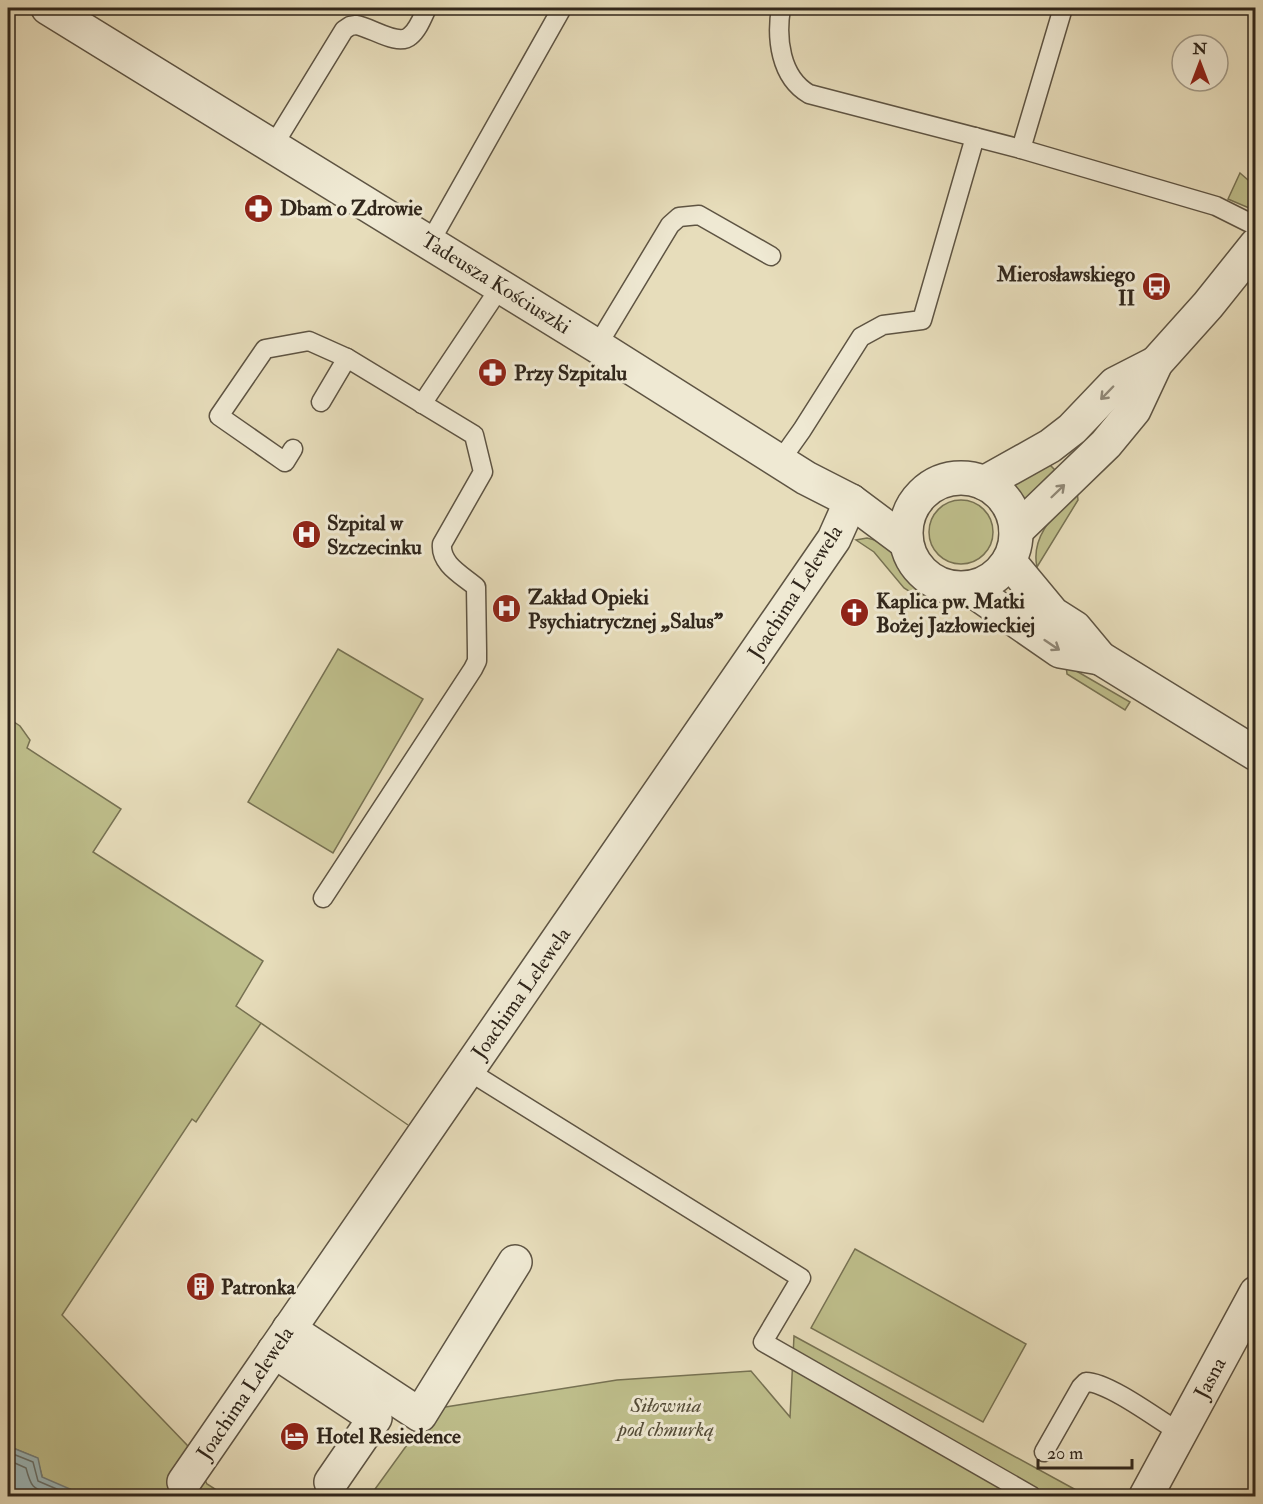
<svg xmlns="http://www.w3.org/2000/svg" width="1263" height="1504" font-family="'IM FELL Double Pica',serif">
<style>
.green{fill:#bebe8b;stroke:#777253;stroke-width:1.5}
.water{fill:#9cb9bc;stroke:#717e7c;stroke-width:1.5}
.lines{fill:none;stroke-linecap:round;stroke-linejoin:round}
.shore{stroke:#66706c;stroke-width:1.5}
.service-casing{stroke:#5e5443;stroke-width:21}
.minor-casing{stroke:#5e5443;stroke-width:36}
.tertiary-casing{stroke:#5e5443;stroke-width:36}
.service{stroke:#efe9d3;stroke-width:18}
.minor{stroke:#efe9d3;stroke-width:33}
.tertiary{stroke:#efe9d3;stroke-width:33}
.oneway{stroke:#908877}
.labels{text-anchor:middle;stroke-width:6;stroke-linejoin:round;paint-order:stroke}
.poi-label{font-size:21px;font-weight:bold;fill:#30261b;stroke:#efe9d3;text-anchor:start}
.street-label{font-size:21px;fill:#30261b;stroke:#efe9d3}
.park-label{font-size:21px;font-style:italic;fill:#544c37;stroke:#efe9d3}
</style>
<rect width="100%" height="100%" fill="#e7ddbb"/>
<filter id="stains"><feTurbulence type="fractalNoise" baseFrequency=".00333" numOctaves="4"/><feColorMatrix values="0 0 0 0 .2 0 0 0 0 .09 0 0 0 0 .02 0 0 0 .5 -.17"/></filter>
<radialGradient id="worn" r=".72"><stop offset=".6" stop-color="#630" stop-opacity="0"/><stop offset="1" stop-color="#630" stop-opacity=".3"/></radialGradient>
<g class="green">
<polygon points="1240,173 1255,186 1254,207 1249,208 1228,199"/>
<polygon points="1046,461 1060,475 1025,507 1009,482"/>
<path d="M1077,491L1078,500L1037,567C1030,535 1057,512 1077,491Z"/>
<circle cx="961" cy="532" r="32"/>
<path d="M867,538C897,544 908,576 932,592L926,602L904,588L874,552L856,540Z"/>
<polygon points="338,649 423,699 333,853 248,802"/>
<polygon points="1066,665 1130,702 1125,710 1067,674"/>
<polygon points="8,718 20,726 30,740 27,748 121,809 93,852 263,961 236,1006 408,1125 261,1023 196,1122 192,1119 62,1315 187,1445 207,1484 226,1496 14,1496 42,1476 37,1458 8,1446"/>
<polygon points="855,1249 1026,1344 983,1422 811,1328"/>
<polygon points="794,1336 1087,1496 370,1496 433,1409 617,1380 751,1371 790,1417"/>
</g>
<polygon class="water" points="8,1446 38,1458 42,1477 86,1496 8,1496"/>
<g class="lines">
<g class="shore">
<polyline points="8,1452 33,1462 38,1481 73,1496"/>
<path d="M8,1460L26,1468C32,1491 34,1488 55,1496"/>
</g>
<defs>
<g id="service">
<path d="M781,8C776,38 780,77 809,94L1021,149L1216,206L1256,226"/>
<path d="M273,146L344,30L350,26L356,25C371,27 398,47 410,36C418,30 423,16 427,8"/>
<polyline points="1021,149 1063,8"/>
<polyline points="430,242 562,8"/>
<polyline points="597,346 670,225 679,217 699,215 771,256"/>
<polyline points="321,402 347,358"/>
<polyline points="422,404 501,286"/>
<path d="M293,449L285,462L219,416L265,349L309,341L347,358L474,435L483,472L442,544C440,564 462,575 476,587L477,651V661L473,669L323,898"/>
<polyline points="780,461 802,430 861,337 883,325 922,320 975,137"/>
<polyline points="467,1070 801,1278 763,1342 1032,1496"/>
<path d="M1044,1452L1081,1387L1086,1382C1108,1382 1159,1420 1180,1433"/>
</g>
<g id="minor">
<polyline points="289,1329 420,1415 515,1262"/>
<polyline points="274,1351 375,1418 331,1482"/>
<polyline points="184,1482 834,539 851,501"/>
<polyline points="1146,1496 1256,1293"/>
</g>
<g id="tertiary">
<polyline points="48,8 597,346 806,478 851,501 906,542"/>
<circle cx="961" cy="533" r="55"/>
<polyline points="984,483 1050,446 1072,429 1115,384 1156,363"/>
<polyline points="1016,531 1106,444 1134,410 1156,363 1208,305 1256,245"/>
<polyline points="1009,561 1053,614 1075,628 1100,658 1256,754"/>
<polyline points="969,588 1060,651 1100,658"/>
</g>
</defs>
<use href="#service" class="service-casing"/>
<use href="#minor" class="minor-casing"/>
<use href="#tertiary" class="tertiary-casing"/>
<use href="#service" class="service"/>
<use href="#minor" class="minor"/>
<use href="#tertiary" class="tertiary"/>
</g>
<defs><path id="oneway-shaft" d="M-6 0H5M1.5-3L5.5 0L1.5 3" fill="none" stroke-width="1.6" stroke-linecap="round" stroke-linejoin="round" transform="scale(1.5)"/></defs>
<g class="oneway">
<use href="#oneway-shaft" transform="translate(1107 393) rotate(134)"/>
<use href="#oneway-shaft" transform="translate(1058 491) rotate(-44)"/>
<use href="#oneway-shaft" transform="translate(1052 645) rotate(34)"/>
</g>
<defs>
<symbol id="pharmacy-disc" viewBox="-11 -11 22 22"><circle r="9.5" fill="#8f2418" stroke="#efe9d3"/><path d="M-2-6h4v4h4v4h-4v4h-4v-4h-4v-4h4Z" fill="#fff"/></symbol>
<symbol id="bus-disc" viewBox="-11 -11 22 22"><circle r="9.5" fill="#8f2418" stroke="#efe9d3"/><path d="M-5-6H5V4H4V6H2V4H-2V6H-4V4H-5ZM-3.5-4V0h7V-4ZM-3.5 1.2v1.5H-2V1.2ZM2 1.2v1.5H3.5V1.2Z" fill="#fff"/></symbol>
<symbol id="hospital-disc" viewBox="-11 -11 22 22"><circle r="9.5" fill="#8f2418" stroke="#efe9d3"/><path d="M-5-5h3v3.5h4V-5h3V5h-3V1.5h-4V5h-3Z" fill="#fff"/></symbol>
<symbol id="church-disc" viewBox="-11 -11 22 22"><circle r="9.5" fill="#8f2418" stroke="#efe9d3"/><path d="M-1.2-6h2.4v3.5h3.3v2.4h-3.3V6h-2.4V-.1h-3.3v-2.4h3.3Z" fill="#fff"/></symbol>
<symbol id="building-disc" viewBox="-11 -11 22 22"><circle r="9.5" fill="#8f2418" stroke="#efe9d3"/><path d="M-4-6H4V6H1V3H-1V6H-4ZM-2.5-4.3h1.7v1.8h-1.7ZM.8-4.3h1.7v1.8H.8ZM-2.5-1h1.7V.8h-1.7ZM.8-1h1.7V.8H.8Z" fill="#fff"/></symbol>
<symbol id="hotel-disc" viewBox="-11 -11 22 22"><circle r="9.5" fill="#8f2418" stroke="#efe9d3"/><path d="M-6-4.5h1.5V1H6V5H4.5V3h-9V5H-6ZM-4 0a1.8 1.8 0 1 1 3.6 0ZM.5 0V-2.5h3Q6-2.5 6 0Z" fill="#fff"/></symbol>
</defs>
<g fill-rule="evenodd">
<use href="#pharmacy-disc" x="242" y="192" width="33" height="33"/>
<use href="#bus-disc" x="1140" y="270" width="33" height="33"/>
<use href="#pharmacy-disc" x="476" y="356" width="33" height="33"/>
<use href="#hospital-disc" x="290" y="518" width="33" height="33"/>
<use href="#hospital-disc" x="490" y="592" width="33" height="33"/>
<use href="#church-disc" x="838" y="596" width="33" height="33"/>
<use href="#building-disc" x="184" y="1270" width="33" height="33"/>
<use href="#hotel-disc" x="278" y="1420" width="33" height="33"/>
</g>
<g class="labels">
<g class="poi-label">
<text x="280" y="215">Dbam o Zdrowie</text>
<text x="1135" y="281" text-anchor="end">Mierosławskiego<tspan x="1135" dy="24">II</tspan></text>
<text x="514" y="380">Przy Szpitalu</text>
<text x="327" y="530">Szpital w<tspan x="327" dy="24">Szczecinku</tspan></text>
<text x="528" y="604">Zakład Opieki<tspan x="528" dy="24">Psychiatrycznej „Salus”</tspan></text>
<text x="876" y="608">Kaplica pw. Matki<tspan x="876" dy="24">Bożej Jazłowieckiej</tspan></text>
<text x="221" y="1294">Patronka</text>
<text x="316" y="1443">Hotel Resiedence</text>
</g>
<g class="street-label">
<text transform="translate(496 283) rotate(32)" y="7">Tadeusza Kościuszki</text>
<text transform="translate(795 592) rotate(-57)" y="7">Joachima Lelewela</text>
<text transform="translate(521 993) rotate(-55)" y="7">Joachima Lelewela</text>
<text transform="translate(1210 1378) rotate(-62)" y="7">Jasna</text>
<text transform="translate(245 1393) rotate(-56)" y="7">Joachima Lelewela</text>
</g>
<g class="park-label">
<text x="666" y="1412">Siłownia<tspan x="666" dy="24">pod chmurką</tspan></text>
</g>
</g>
<rect width="1263" height="1504" fill="none" stroke="#e7ddbb" stroke-width="30"/>
<rect x="9" y="9" width="1245" height="1486" fill="none" stroke="#30261b" stroke-width="3"/>
<rect x="15" y="15" width="1233" height="1474" fill="none" stroke="#30261b" stroke-width="1.5"/>
<g transform="translate(1200 63)"><circle r="28" fill="#efe9d3" stroke="#a39b89" stroke-width="1.5"/>
<path d="M0-4.5L10 22L0 15L-10 22Z" fill="#8f2418"/>
<text y="-9" font-size="16" font-weight="bold" text-anchor="middle" fill="#30261b">N</text>
</g>
<path d="M1038 1459v9h94v-9" fill="none" stroke="#30261b" stroke-width="3"/>
<text x="1047" y="1459" font-size="18" fill="#30261b" stroke="#efe9d3" stroke-width="4.5" paint-order="stroke">20 m</text>
<rect width="100%" height="100%" filter="url(#stains)"/>
<rect width="100%" height="100%" fill="url(#worn)"/>
</svg>
